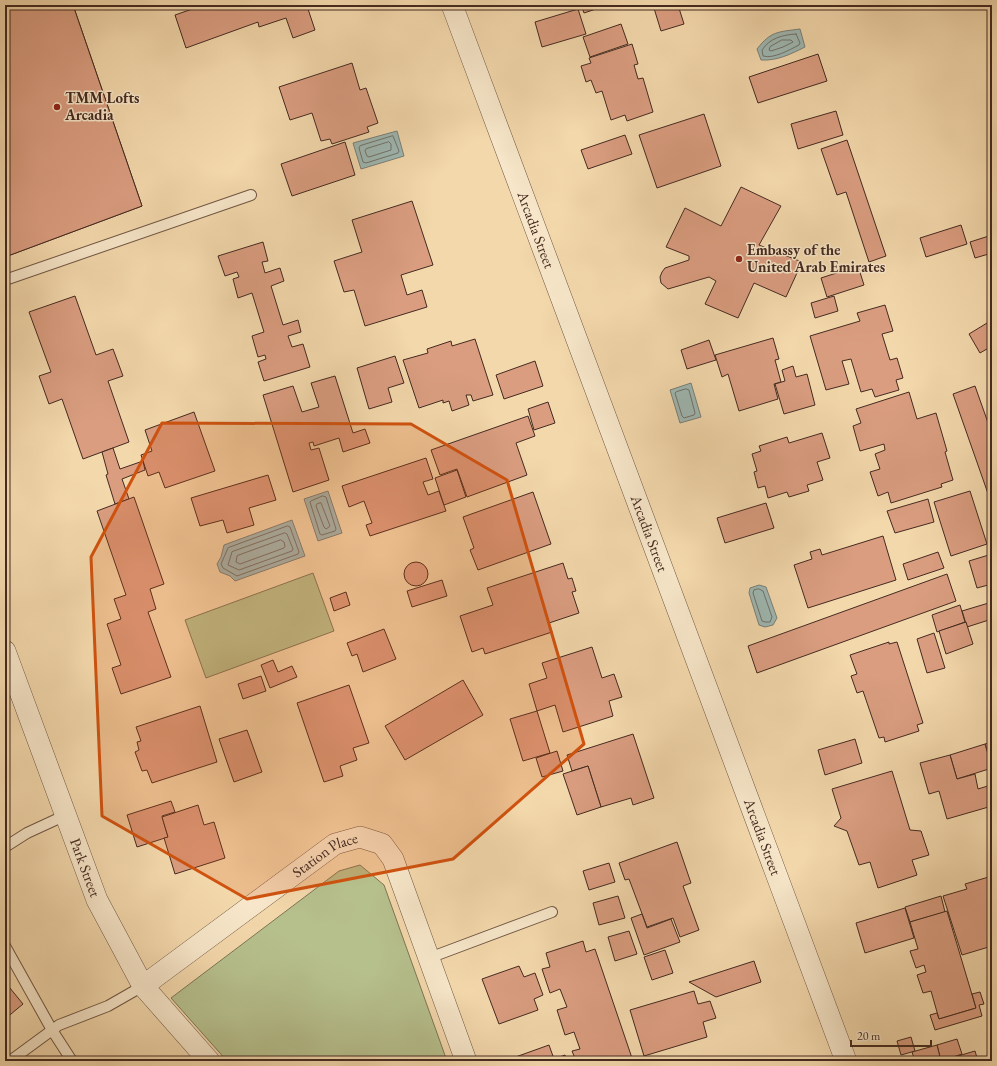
<svg xmlns="http://www.w3.org/2000/svg" width="997" height="1066" font-family="'EB Garamond',serif">
<style>
.green{fill:#b6c08d;stroke:#7d7556}
.water{fill:#9eb8b3;stroke:#7a7f78}
.lines{fill:none;stroke-linecap:round;stroke-linejoin:round}
.shore{stroke:#71716a;stroke-width:1}
.building{fill:#da9d80;stroke:#442a20}
.lane-casing{stroke:#705643;stroke-width:12}
.street-casing{stroke:#705643;stroke-width:22}
.lane{stroke:#f7e6c9;stroke-width:10}
.street{stroke:#f7e6c9;stroke-width:21}
.marked{fill:#cf520f;fill-opacity:0.2;stroke:#cf520f;stroke-width:3;stroke-linejoin:round}
.poi-dot{fill:#8f2418;stroke:#f7e6c9;stroke-width:1.5}
.labels{text-anchor:middle;stroke-width:3;stroke-linejoin:round;paint-order:stroke}
.poi-label{font-size:15px;font-weight:bold;fill:#442a20;stroke:#f7e6c9;text-anchor:start}
.street-label{font-size:15px;fill:#442a20;stroke:#f7e6c9}
</style>
<rect width="100%" height="100%" fill="#f3d8ac"/>
<filter id="stains"><feTurbulence type="fractalNoise" baseFrequency=".005" numOctaves="4"/><feColorMatrix values="0 0 0 0 .2 0 0 0 0 .09 0 0 0 0 .02 0 0 0 .5 -.17"/></filter>
<radialGradient id="worn" r=".72"><stop offset=".6" stop-color="#630" stop-opacity="0"/><stop offset="1" stop-color="#630" stop-opacity=".3"/></radialGradient>
<g class="green">
<polygon points="313,573 334,631 206,678 185,620"/>
<polygon points="360,865 384,885 447,1061 227,1061 171,998 339,871"/>
</g>
<g class="water">
<path d="M800,29L805,47C791,54 777,61 761,60L757,49C771,31 778,32 800,29Z"/>
<polygon points="397,131 404,156 361,169 353,143"/>
<polygon points="691,383 701,417 680,423 670,390"/>
<polygon points="328,491 342,533 318,541 304,499"/>
<polygon points="292,520 305,556 235,581 230,576 220,572 217,564 221,557 224,545"/>
<polygon points="759,585 766,587 777,618 773,625 765,627 759,625 749,593 750,588"/>
</g>
<g class="lines">
<g class="shore">
<path d="M796,34L800,43L799,45C789,50 774,59 763,56L762,50C770,38 782,35 796,34Z"/>
<polygon points="782,40 791,40 793,42 783,47 771,51 769,50 770,47"/>
<polygon points="393,136 399,151 398,153 366,163 363,162 359,148 360,146"/>
<polygon points="389,142 391,144 391,150 369,157 367,156 365,151 366,149"/>
<polygon points="686,389 689,390 695,413 694,415 684,418 682,416 675,393 676,392"/>
<polygon points="323,496 326,497 336,529 335,531 322,535 320,534 310,502 311,501"/>
<polygon points="321,503 330,526 329,527 326,529 324,527 316,506 317,504"/>
<polygon points="288,526 290,527 299,552 298,554 237,576 223,568 221,564 228,548"/>
<polygon points="285,533 287,534 293,549 292,551 239,570 228,565 232,552"/>
<polygon points="281,540 284,542 285,546 284,548 240,564 236,562 237,556"/>
<polygon points="759,589 763,591 772,617 770,622 765,622 762,621 753,593 754,590"/>
</g>
</g>
<g class="building">
<polygon points="15,5 73,5 142,206 5,257 5,8"/>
<polygon points="15,5 73,5 142,206 5,257 5,8"/>
<polygon points="197,5 320,5 308,9 315,30 293,38 286,18 259,27 258,22 186,48 175,15 198,7"/>
<polygon points="581,5 608,5 584,13"/>
<polygon points="653,5 678,5 684,24 661,31"/>
<polygon points="578,9 586,34 542,47 535,22"/>
<polygon points="621,24 628,44 590,57 583,37"/>
<polygon points="632,44 638,64 634,65 638,79 643,78 653,112 627,121 625,115 611,120 602,91 596,93 591,80 586,82 581,66 591,63 589,58"/>
<polygon points="818,54 827,81 758,103 749,77"/>
<polygon points="352,63 360,90 366,88 378,123 367,127 369,132 332,144 330,139 321,141 312,113 290,120 279,87"/>
<polygon points="836,111 843,135 798,149 791,124"/>
<polygon points="704,114 721,166 657,188 639,135"/>
<polygon points="625,135 632,154 588,169 581,150"/>
<polygon points="847,140 886,256 869,262 846,192 837,195 821,149"/>
<polygon points="345,142 355,175 292,196 281,164"/>
<polygon points="741,187 781,206 759,245 802,262 786,297 754,283 738,318 705,304 716,281 709,277 668,289 661,283 660,277 662,272 665,268 689,260 689,256 666,247 685,208 721,226"/>
<polygon points="412,201 433,265 401,275 407,295 422,290 427,307 365,326 354,290 344,292 334,261 362,252 352,220"/>
<polygon points="961,225 967,244 926,257 920,238"/>
<polygon points="992,235 992,253 975,258 970,242"/>
<polygon points="263,242 268,261 262,262 265,273 280,268 284,281 271,286 283,325 298,320 301,332 288,336 292,347 303,344 310,367 264,381 258,362 266,359 265,355 258,357 252,336 264,332 252,293 238,298 233,279 239,277 237,272 225,276 218,256"/>
<polygon points="858,266 864,285 827,297 821,278"/>
<polygon points="75,296 96,355 113,349 123,376 108,381 129,442 83,459 62,399 49,404 39,376 51,372 29,312"/>
<polygon points="834,296 838,311 815,318 811,303"/>
<polygon points="885,305 893,331 882,334 890,360 897,358 903,378 896,380 899,390 875,397 872,389 861,392 851,359 842,361 849,384 826,390 810,336 860,321 857,313"/>
<polygon points="992,320 992,346 980,353 969,334"/>
<polygon points="773,338 779,359 775,360 781,382 774,384 778,399 739,411 728,374 722,377 715,355"/>
<polygon points="475,339 493,395 473,401 471,395 466,395 469,405 452,411 449,401 443,403 443,400 419,408 403,360 428,353 427,349 451,341 452,346"/>
<polygon points="709,340 716,360 687,369 681,350"/>
<polygon points="395,356 404,383 388,388 392,402 369,409 357,368"/>
<polygon points="535,361 543,386 504,399 496,375"/>
<polygon points="793,366 796,377 807,374 815,405 784,414 775,384 785,381 782,370"/>
<polygon points="335,376 353,433 365,429 370,443 343,452 339,438 314,446 313,442 309,443 311,450 319,448 329,480 293,492 263,395 293,386 302,412 319,407 311,383"/>
<polygon points="975,386 992,434 992,505 953,394"/>
<polygon points="909,392 917,419 936,413 947,451 945,452 953,480 941,484 942,487 891,503 888,492 878,496 870,472 880,469 875,454 885,450 884,444 860,451 853,426 861,423 856,409"/>
<polygon points="548,402 555,423 534,430 528,409"/>
<polygon points="194,412 215,471 165,488 159,472 148,476 141,455 152,451 145,430"/>
<polygon points="528,416 535,436 516,443 527,475 467,497 457,469 440,475 431,450"/>
<polygon points="822,433 830,458 817,462 823,480 807,485 809,491 789,497 787,492 768,498 765,486 758,488 754,472 757,471 752,454 761,451 759,446 787,437 789,443"/>
<polygon points="113,448 120,469 143,461 145,470 122,479 129,499 115,504 106,475 108,474 102,452"/>
<polygon points="426,458 433,479 423,482 428,495 439,491 446,511 370,536 366,525 372,523 364,501 349,507 342,486"/>
<polygon points="457,470 466,497 444,505 435,478"/>
<polygon points="268,475 276,500 249,508 254,525 227,533 223,520 200,526 191,498"/>
<polygon points="970,491 987,544 951,556 934,502"/>
<polygon points="533,492 551,544 478,570 470,550 474,548 463,517"/>
<polygon points="134,497 164,584 150,589 156,609 148,612 171,677 121,694 112,668 121,665 107,624 121,619 114,599 126,595 97,511"/>
<polygon points="928,499 934,522 895,533 887,511"/>
<polygon points="766,503 774,528 725,543 717,518"/>
<polygon points="883,536 896,580 808,608 794,565 812,559 810,552 820,549 822,555"/>
<polygon points="938,552 944,568 908,580 903,564"/>
<polygon points="992,554 992,584 977,588 969,561"/>
<circle cx="416" cy="574" r="12"/>
<polygon points="563,563 568,579 572,578 576,591 572,592 579,613 549,623 552,632 485,654 483,648 472,652 460,616 493,605 487,588"/>
<polygon points="947,574 956,601 757,673 748,646"/>
<polygon points="442,580 447,596 412,607 407,591"/>
<polygon points="346,592 350,605 334,611 330,598"/>
<polygon points="992,602 992,619 967,627 962,611"/>
<polygon points="960,605 965,622 937,632 932,615"/>
<polygon points="966,622 973,644 946,654 939,631"/>
<polygon points="384,629 396,659 363,672 357,654 352,656 347,643"/>
<polygon points="934,633 945,668 927,673 917,639"/>
<polygon points="889,642 889,644 897,642 923,723 917,725 919,731 885,742 884,737 879,738 863,691 857,693 851,676 857,674 850,655"/>
<polygon points="592,647 602,678 614,674 622,697 609,701 613,716 563,732 555,705 537,711 529,684 547,678 542,663"/>
<polygon points="273,660 278,672 292,666 297,677 270,688 261,665"/>
<polygon points="261,676 266,691 243,699 238,684"/>
<polygon points="463,680 483,715 405,760 385,726"/>
<polygon points="349,685 369,743 353,748 357,760 340,766 343,776 324,782 297,703"/>
<polygon points="200,706 217,762 152,783 147,770 142,771 135,752 139,750 137,742 141,741 136,727"/>
<polygon points="537,711 550,753 523,761 510,719"/>
<polygon points="247,730 262,772 234,782 219,739"/>
<polygon points="633,734 654,798 633,805 631,798 601,807 588,766 572,771 567,755"/>
<polygon points="855,739 862,763 825,775 818,750"/>
<polygon points="992,742 992,766 985,744"/>
<polygon points="985,744 992,768 957,779 950,755"/>
<polygon points="557,751 563,771 542,777 536,758"/>
<polygon points="950,755 957,779 975,774 978,789 991,785 992,790 992,806 947,819 939,791 929,794 920,763"/>
<polygon points="588,766 601,807 577,815 563,774"/>
<polygon points="892,771 910,830 921,831 929,855 912,860 917,875 878,888 870,862 859,865 847,831 834,826 841,818 832,789"/>
<polygon points="171,801 175,812 162,816 168,837 137,847 127,815"/>
<polygon points="198,805 204,825 214,822 225,858 175,874 164,838 168,837 162,817"/>
<polygon points="677,842 691,883 683,886 699,930 680,937 673,918 647,927 629,879 625,880 619,863"/>
<polygon points="609,863 615,882 589,890 583,871"/>
<polygon points="992,876 992,946 962,955 943,896 967,889 965,884"/>
<polygon points="618,896 625,918 599,925 593,903"/>
<polygon points="941,896 945,912 910,922 905,907"/>
<polygon points="905,908 914,938 865,953 856,923"/>
<polygon points="947,911 976,1008 939,1019 931,991 923,993 917,975 926,972 924,965 916,968 910,951 918,949 910,922"/>
<polygon points="642,914 647,928 671,919 680,942 644,955 631,918"/>
<polygon points="629,931 637,954 615,961 608,937"/>
<polygon points="583,941 586,952 595,949 633,1061 576,1061 572,1051 580,1049 574,1032 565,1035 557,1010 567,1007 560,989 550,993 542,969 550,967 546,953"/>
<polygon points="665,950 673,973 652,980 644,957"/>
<polygon points="754,961 761,982 716,997 689,982"/>
<polygon points="519,966 524,977 535,973 543,995 534,999 538,1010 499,1024 482,979"/>
<polygon points="5,982 23,1004 5,1019"/>
<polygon points="694,991 698,1004 710,1001 716,1018 703,1022 707,1037 644,1056 630,1010"/>
<polygon points="980,992 984,1004 979,1005 982,1016 935,1030 930,1015 937,1013 939,1019 976,1008 972,994"/>
<polygon points="911,1037 915,1051 901,1055 897,1041"/>
<polygon points="957,1039 962,1054 941,1061 937,1045"/>
<polygon points="549,1045 554,1059 565,1055 567,1061 511,1061 510,1059"/>
<polygon points="937,1045 941,1061 915,1061 912,1052"/>
<polygon points="975,1051 978,1061 941,1061"/>
</g>
<g class="lines">
<defs>
<g id="lane">
<polyline points="5,280 251,195"/>
<polyline points="5,847 27,833 66,815"/>
<polyline points="5,946 52,1030 72,1061"/>
<polyline points="429,958 552,912"/>
<polyline points="10,1061 59,1025 108,1006 143,986"/>
</g>
<g id="street">
<path id="s1" d="M452,5L846,1061"/>
<path id="s2" d="M5,651L97,900L143,986L209,1061"/>
<path id="s3" d="M143,986L335,844L360,837L382,844L393,859L466,1061"/>
</g>
</defs>
<use href="#lane" class="lane-casing"/>
<use href="#street" class="street-casing"/>
<use href="#lane" class="lane"/>
<use href="#street" class="street"/>
</g>
<path class="marked" d="M162,423L411,424L507,480L584,744L453,859L247,899L102,816L91,557Z"/>
<g class="poi-dot">
<circle cx="57" cy="107" r="4"/>
<circle cx="739" cy="259" r="4"/>
</g>
<g class="labels">
<g class="poi-label">
<text x="65" y="103">TMM Lofts<tspan x="65" dy="17">Arcadia</tspan></text>
<text x="747" y="255">Embassy of the<tspan x="747" dy="17">United Arab Emirates</tspan></text>
</g>
<g class="street-label">
<text dy="5" stroke="none"><textPath href="#s1" startOffset="240">Arcadia Street</textPath></text>
<text dy="5" stroke="none"><textPath href="#s1" startOffset="564">Arcadia Street</textPath></text>
<text dy="5" stroke="none"><textPath href="#s1" startOffset="888">Arcadia Street</textPath></text>
<text dy="5" stroke="none"><textPath href="#s3" startOffset="225">Station Place</textPath></text>
<text dy="5" stroke="none"><textPath href="#s2" startOffset="231">Park Street</textPath></text>
</g>
</g>
<rect width="997" height="1066" fill="none" stroke="#f3d8ac" stroke-width="20"/>
<rect x="6" y="6" width="985" height="1054" fill="none" stroke="#442a20" stroke-width="2"/>
<rect x="10" y="10" width="977" height="1046" fill="none" stroke="#442a20"/>
<path d="M851 1040v6h80v-6" fill="none" stroke="#442a20" stroke-width="2"/>
<text x="857" y="1040" font-size="12" fill="#442a20" stroke="#f7e6c9" stroke-width="3" paint-order="stroke">20 m</text>
<rect width="100%" height="100%" filter="url(#stains)"/>
<rect width="100%" height="100%" fill="url(#worn)"/>
</svg>
